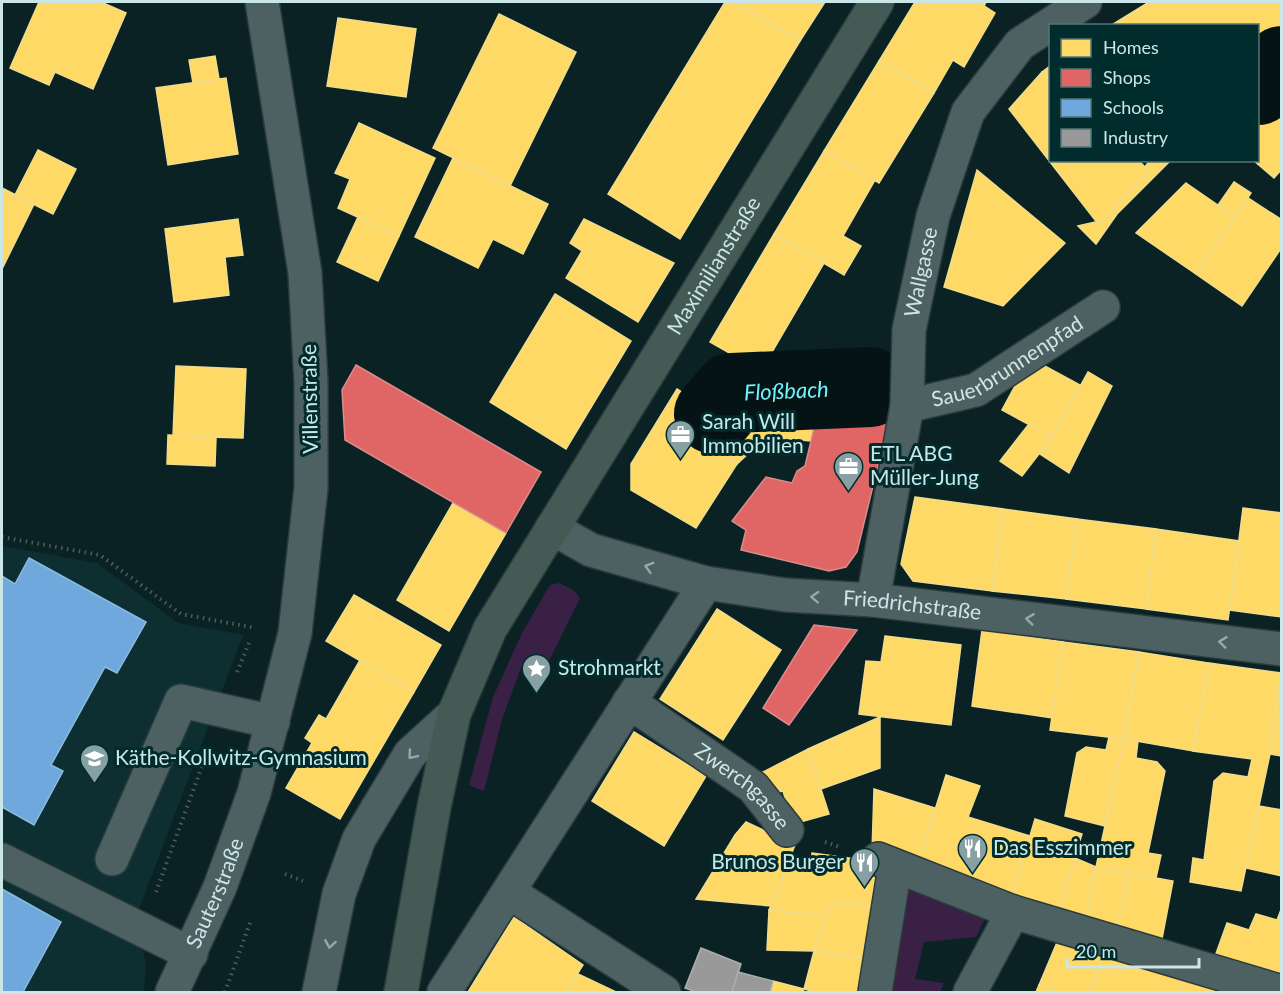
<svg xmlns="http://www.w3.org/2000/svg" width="1283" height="994" font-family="Lato,sans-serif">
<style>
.built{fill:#0d2f31}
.green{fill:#3a2045}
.homes{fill:#ffd966;stroke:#efdd8d;stroke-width:1.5}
.shops{fill:#e06666;stroke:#da8c8d;stroke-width:1.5}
.schools{fill:#6fa8dc;stroke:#8bbbdf;stroke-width:1.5}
.industry{fill:#999;stroke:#a8b0b0;stroke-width:1.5}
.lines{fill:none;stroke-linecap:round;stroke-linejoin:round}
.stream{stroke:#061314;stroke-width:14}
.river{stroke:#061314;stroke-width:80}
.minor-casing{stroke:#2b3b3d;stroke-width:36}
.major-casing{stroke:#2b3b3d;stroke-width:36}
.path{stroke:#4c5e5f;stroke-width:4;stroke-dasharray:1.5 4.5;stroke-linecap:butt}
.minor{stroke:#4d6162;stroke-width:33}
.major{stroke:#445a54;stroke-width:33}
.oneway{stroke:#92aaab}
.labels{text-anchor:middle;stroke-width:6;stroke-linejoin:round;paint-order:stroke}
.street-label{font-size:21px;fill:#cbe6e7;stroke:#002c2e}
.poi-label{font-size:21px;fill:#cbe6e7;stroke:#002c2e;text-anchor:start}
.water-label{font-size:22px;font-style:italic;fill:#6ff5fc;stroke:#002c2e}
</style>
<rect width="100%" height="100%" fill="#0a2224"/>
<polygon class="built" points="2,546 97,563 178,623 243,635 131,930 139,934 146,964 144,992 2,992"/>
<g class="green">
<polygon points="559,583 573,590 580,598 546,667 524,660 502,719 484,791 469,785 493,697 522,633 550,585"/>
<polygon points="900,874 990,908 976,937 924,942 915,979 944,983 940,992 881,992"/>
</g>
<g class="homes">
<polygon points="39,2 101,2 126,13 93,89 55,72 49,85 10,68"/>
<polygon points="725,2 735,2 800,41 680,239 608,194"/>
<polygon points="735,2 825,2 800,41"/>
<polygon points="915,2 986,2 984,6 995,13 964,67 953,60 934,93 879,61"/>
<polygon points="1149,2 1282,2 1282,40 1258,55 1258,26 1110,26"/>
<polygon points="499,14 576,52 510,186 433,148"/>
<polygon points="338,18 416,29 406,97 327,86"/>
<polygon points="215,56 219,79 193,83 189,60"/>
<polygon points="879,61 934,93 879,183 824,151"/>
<polygon points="1050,66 1050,79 1042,72"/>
<polygon points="1042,72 1050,79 1050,160 1138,160 1149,171 1099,225 1009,109"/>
<polygon points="226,78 238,154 168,165 156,88"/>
<polygon points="1282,90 1282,169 1274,178 1253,160 1258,160 1258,115"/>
<polygon points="359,123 435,158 399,236 338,208 350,179 335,173"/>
<polygon points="38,150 76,169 53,214 15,195"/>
<polygon points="824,151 875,180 843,236 861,246 844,275 774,234"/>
<polygon points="453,158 548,204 523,254 493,239 478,268 415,237"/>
<polygon points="1150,160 1171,160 1117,214 1096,244 1078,226 1095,222 1099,225 1149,171 1145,167"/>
<polygon points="977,170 1065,243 1003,306 944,287"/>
<polygon points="1234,182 1251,193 1235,217 1218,205"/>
<polygon points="1186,183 1235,217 1196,274 1136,233"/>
<polygon points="2,188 34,204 3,267 2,266"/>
<polygon points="1248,198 1282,220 1282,247 1242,306 1196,274"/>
<polygon points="358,217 399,236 378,281 337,262"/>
<polygon points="238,219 243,255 225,257 229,295 174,302 165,229"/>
<polygon points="584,219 674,263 638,322 566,278 582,251 570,243"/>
<polygon points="774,234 824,263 761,371 710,342"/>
<polygon points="555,294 631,341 566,449 490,402"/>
<polygon points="1030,358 1080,385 1052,437 1002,410"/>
<polygon points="176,366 246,369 243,438 173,436"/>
<polygon points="1088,372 1112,386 1069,473 1040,454 1052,437"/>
<polygon points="677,389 700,404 723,427 708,441 737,464 696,528 631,490 631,464"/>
<polygon points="808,399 820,403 811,441 766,437 737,464 708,441 749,400"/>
<polygon points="1029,424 1052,437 1022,476 1000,461"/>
<polygon points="168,435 216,437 215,466 167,464"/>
<polygon points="915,497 1003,509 992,591 913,581 901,564"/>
<polygon points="453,503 506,533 449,631 397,600"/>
<polygon points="1243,508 1282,513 1282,617 1230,610"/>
<polygon points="1003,509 1077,519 1066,599 992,591"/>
<polygon points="1077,519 1156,529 1146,609 1066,599"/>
<polygon points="1156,529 1239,541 1228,620 1146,609"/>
<polygon points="354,595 441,645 414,692 326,641"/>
<polygon points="717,609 781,650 723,740 660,699"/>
<polygon points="982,630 1063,642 1052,718 972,706"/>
<polygon points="885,636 961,645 951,725 859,714 866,661 881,662"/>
<polygon points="1063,642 1139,652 1124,739 1050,730"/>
<polygon points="1139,652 1209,663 1193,751 1124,739"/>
<polygon points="360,660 414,692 340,819 286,788 312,743 305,738 319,715 326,719"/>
<polygon points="1209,663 1281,673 1270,754 1241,891 1190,882 1193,858 1204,860 1214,781 1223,773 1248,777 1252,759 1193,751"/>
<polygon points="1281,673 1282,673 1282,756 1270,754"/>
<polygon points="880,717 880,768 821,789 808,749"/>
<polygon points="634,732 706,776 664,846 592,801"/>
<polygon points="1109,737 1124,739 1105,826 1065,816 1077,753 1086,747 1106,750"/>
<polygon points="1124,739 1138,741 1136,758 1157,762 1165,771 1148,853 1161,855 1156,878 1096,867"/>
<polygon points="808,749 829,814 793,824 783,791 771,794 759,774"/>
<polygon points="946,775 980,786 968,817 1030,836 1012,896 917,867"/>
<polygon points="874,789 935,808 917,867 872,852"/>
<polygon points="1259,806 1282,810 1282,876 1246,868"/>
<polygon points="1035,819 1082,834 1059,910 1012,896"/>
<polygon points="746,822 795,845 771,906 696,899 735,835"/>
<polygon points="812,853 878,862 875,907 832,903 827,916 769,910 787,866 811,868"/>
<polygon points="1075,858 1096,867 1086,919 1059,910"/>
<polygon points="1096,867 1129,873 1117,929 1086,919"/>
<polygon points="1129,873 1173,881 1161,944 1117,929"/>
<polygon points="832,903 875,907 870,959 814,951"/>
<polygon points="1282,907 1282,981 1213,962 1227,923 1249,930 1256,914 1277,920"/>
<polygon points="769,910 827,916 814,951 767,950"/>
<polygon points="514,917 583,965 566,992 468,992"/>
<polygon points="1058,940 1104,957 1090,992 1057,992 1039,985"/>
<polygon points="814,951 870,959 865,992 815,992 804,989"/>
<polygon points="1104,957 1186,974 1180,992 1090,992"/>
<polygon points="578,974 616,992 566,992"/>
<polygon points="1186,974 1243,992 1180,992"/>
<polygon points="773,981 804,989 803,992 770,992"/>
<polygon points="1039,985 1057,992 1036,992"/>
</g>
<g class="shops">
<polygon points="356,365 541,472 506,533 345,440 342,390"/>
<polygon points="820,403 882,406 889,420 857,552 846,567 829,571 741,550 746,530 732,521 766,477 792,483 797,471 805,466"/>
<polygon points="814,625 857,630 789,725 763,708"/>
</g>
<g class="schools">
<polygon points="29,558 146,622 117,673 105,667 51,765 63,771 34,825 2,807 2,576 15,584"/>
<polygon points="2,889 61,922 23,992 2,992"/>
</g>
<g class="industry">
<polygon points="701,948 741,964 732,992 696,992 685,988"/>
<polygon points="738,972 773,981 770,992 732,992"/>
</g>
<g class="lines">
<polyline class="stream" points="814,399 822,389"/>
<g class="river">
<polyline points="1258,85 1282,66"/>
<path id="s1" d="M714,414L732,393L870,387"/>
</g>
<defs>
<g id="minor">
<path id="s2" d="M907,406L976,390L1103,307"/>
<path id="s3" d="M552,528L591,550L706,583L785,595L873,600L1282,649"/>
<path id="s4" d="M873,600L907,406L909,330L933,216L968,112L1020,44L1085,2"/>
<path id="s5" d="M629,702L753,787L787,830"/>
<polyline points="112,859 181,701 273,722"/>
<polyline points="878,859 1013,912 1282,992"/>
<polyline points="2,860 191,954"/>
<polyline points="510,893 664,992"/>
<path id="s6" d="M172,992L220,887L254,793L295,633L311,488V382L305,273L262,2"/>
<polyline points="319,992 339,894 359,839 410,754 454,714"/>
<polyline points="444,992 706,583"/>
<polyline points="875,992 895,867"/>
<polyline points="970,992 1013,912"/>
</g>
<g id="major">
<path id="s7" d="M401,992L434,807L454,714L490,629L877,2"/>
</g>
</defs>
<use href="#minor" class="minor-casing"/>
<use href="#major" class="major-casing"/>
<g class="path">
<polyline points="2,537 100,555 181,614 256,628"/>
<polyline points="237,672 249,643"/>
<polyline points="825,842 840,847"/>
<polyline points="285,874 303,881"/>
<polyline points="156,892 209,747"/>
<polyline points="225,992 250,923"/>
</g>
<use href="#minor" class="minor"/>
<use href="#major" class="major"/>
</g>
<defs><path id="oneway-chevron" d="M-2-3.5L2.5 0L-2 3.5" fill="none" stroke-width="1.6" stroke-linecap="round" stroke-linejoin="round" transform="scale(1.5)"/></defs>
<g class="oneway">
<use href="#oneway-chevron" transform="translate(649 567) rotate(-164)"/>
<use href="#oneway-chevron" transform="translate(815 597) rotate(-177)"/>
<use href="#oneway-chevron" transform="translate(1030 619) rotate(-173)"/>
<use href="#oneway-chevron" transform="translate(1223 642) rotate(-173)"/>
<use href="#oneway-chevron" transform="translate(412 755) rotate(130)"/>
<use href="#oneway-chevron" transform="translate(330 944) rotate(100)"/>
</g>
<defs>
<symbol id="office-pin" viewBox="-11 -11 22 30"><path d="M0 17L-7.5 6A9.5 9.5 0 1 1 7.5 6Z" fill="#87a1a3" stroke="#002c2e"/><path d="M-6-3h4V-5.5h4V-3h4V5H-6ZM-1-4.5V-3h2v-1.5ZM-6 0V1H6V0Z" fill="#fff"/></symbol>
<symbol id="sight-pin" viewBox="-11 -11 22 30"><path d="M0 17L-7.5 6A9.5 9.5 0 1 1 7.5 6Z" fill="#87a1a3" stroke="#002c2e"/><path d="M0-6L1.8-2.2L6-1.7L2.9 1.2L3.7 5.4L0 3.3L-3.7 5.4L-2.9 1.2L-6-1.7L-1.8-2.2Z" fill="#fff"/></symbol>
<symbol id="school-pin" viewBox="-11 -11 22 30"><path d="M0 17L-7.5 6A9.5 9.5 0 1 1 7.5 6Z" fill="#87a1a3" stroke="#002c2e"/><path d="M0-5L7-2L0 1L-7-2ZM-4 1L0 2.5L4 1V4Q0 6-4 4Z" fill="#fff"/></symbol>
<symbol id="restaurant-pin" viewBox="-11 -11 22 30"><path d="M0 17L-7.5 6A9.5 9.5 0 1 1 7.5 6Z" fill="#87a1a3" stroke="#002c2e"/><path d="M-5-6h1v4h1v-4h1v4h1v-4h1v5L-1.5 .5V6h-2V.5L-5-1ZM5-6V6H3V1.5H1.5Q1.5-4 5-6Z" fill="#fff"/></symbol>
</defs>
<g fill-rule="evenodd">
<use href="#office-pin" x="664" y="418" width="33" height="45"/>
<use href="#office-pin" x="832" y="450" width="33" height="45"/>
<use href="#sight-pin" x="520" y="652" width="33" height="45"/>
<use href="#school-pin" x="78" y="742" width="33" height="45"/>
<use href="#restaurant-pin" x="956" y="832" width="33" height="45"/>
<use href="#restaurant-pin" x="848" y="846" width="33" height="45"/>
</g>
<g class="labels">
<g class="street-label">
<text dy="7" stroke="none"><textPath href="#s7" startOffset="802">Maximilianstraße</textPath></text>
<text dy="7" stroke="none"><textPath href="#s4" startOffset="332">Wallgasse</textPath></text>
<text dy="7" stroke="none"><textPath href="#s2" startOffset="111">Sauerbrunnenpfad</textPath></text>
<text transform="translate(310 399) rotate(-91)" y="7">Villenstraße</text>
<text dy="7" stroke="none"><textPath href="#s3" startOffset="372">Friedrichstraße</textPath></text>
<text dy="7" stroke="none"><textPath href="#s5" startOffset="142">Zwerchgasse</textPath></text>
<text dy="7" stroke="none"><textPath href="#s6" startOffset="108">Sauterstraße</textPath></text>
</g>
<g class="poi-label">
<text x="702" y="429">Sarah Will<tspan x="702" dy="24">Immobilien</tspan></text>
<text x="870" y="461">ETL ABG<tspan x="870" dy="24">Müller-Jung</tspan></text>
<text x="558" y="675">Strohmarkt</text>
<text x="115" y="765">Käthe-Kollwitz-Gymnasium</text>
<text x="993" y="855">Das Esszimmer</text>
<text x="844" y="869" text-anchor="end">Brunos Burger</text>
</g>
<g class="water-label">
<text dy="8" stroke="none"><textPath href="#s1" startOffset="82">Floßbach</textPath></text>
</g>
</g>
<rect width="1283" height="994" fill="none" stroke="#cbe6e7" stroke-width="6"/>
<rect x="1049" y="24" width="210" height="138" fill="#002c2e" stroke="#517678" stroke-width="1.5"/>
<rect x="1061" y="39" width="30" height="18" fill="#ffd966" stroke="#517678" stroke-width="1.5"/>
<text x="1103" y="54" font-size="18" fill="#cbe6e7">Homes</text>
<rect x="1061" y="69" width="30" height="18" fill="#e06666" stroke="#517678" stroke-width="1.5"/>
<text x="1103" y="84" font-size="18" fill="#cbe6e7">Shops</text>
<rect x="1061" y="99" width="30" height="18" fill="#6fa8dc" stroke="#517678" stroke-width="1.5"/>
<text x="1103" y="114" font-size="18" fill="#cbe6e7">Schools</text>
<rect x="1061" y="129" width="30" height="18" fill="#999999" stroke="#517678" stroke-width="1.5"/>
<text x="1103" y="144" font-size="18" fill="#cbe6e7">Industry</text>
<path d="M1067 958v9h132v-9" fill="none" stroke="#cbe6e7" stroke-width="3"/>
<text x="1076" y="958" font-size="18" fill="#cbe6e7" stroke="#002c2e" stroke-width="4.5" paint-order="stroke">20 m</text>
</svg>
